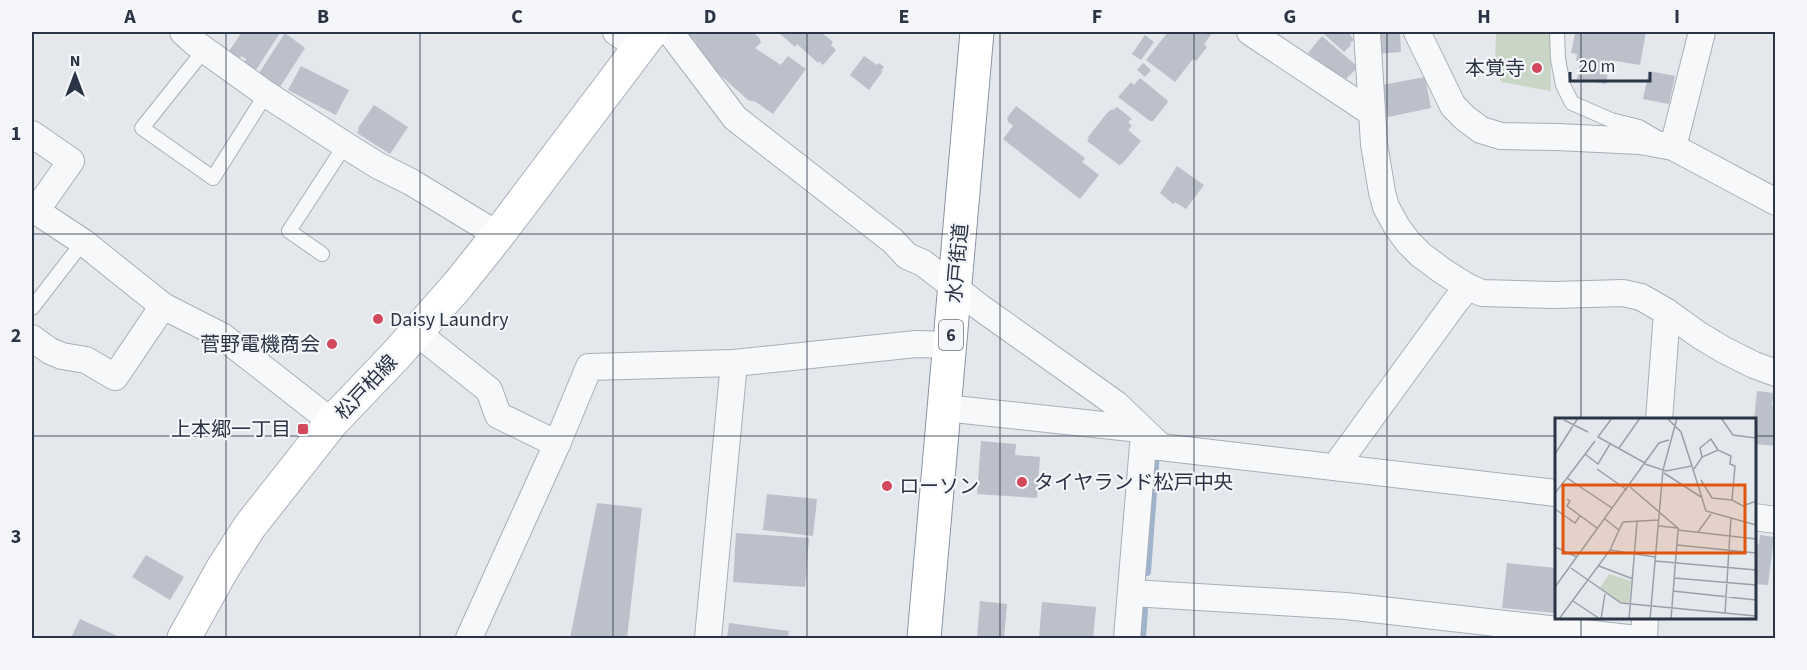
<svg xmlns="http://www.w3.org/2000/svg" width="1807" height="670" font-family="'Source Sans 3','Noto Sans JP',sans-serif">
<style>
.green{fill:#c9d6c5}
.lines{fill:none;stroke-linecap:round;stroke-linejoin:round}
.stream{stroke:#9fb4cc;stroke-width:8}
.building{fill:#bbc0ca}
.lane-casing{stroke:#a9aeb7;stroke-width:16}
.street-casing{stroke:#a9aeb7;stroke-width:28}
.secondary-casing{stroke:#a9aeb7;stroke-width:35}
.highway-casing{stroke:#8b94a3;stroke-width:35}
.lane{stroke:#f7f8fa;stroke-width:14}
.street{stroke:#f7f8fa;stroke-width:26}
.secondary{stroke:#fff;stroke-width:33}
.highway{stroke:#fff;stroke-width:33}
.grid{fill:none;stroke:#2b3445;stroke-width:1.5;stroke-opacity:0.55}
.poi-dot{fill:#d1495b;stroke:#f4f6f9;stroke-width:2}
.labels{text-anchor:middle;stroke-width:4.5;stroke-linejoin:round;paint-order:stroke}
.shield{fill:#f4f6f9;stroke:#676e7b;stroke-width:1.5}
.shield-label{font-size:18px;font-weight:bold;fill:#2b3445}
.poi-label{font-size:20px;fill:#2b3445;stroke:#f4f6f9;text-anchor:end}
.street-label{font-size:20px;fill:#2b3445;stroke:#f4f6f9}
.inset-road{fill:none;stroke:#9a9fa9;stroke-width:1.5}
.view{fill:#df570f;fill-opacity:0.15;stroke:#df570f;stroke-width:3}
.inset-edge{fill:none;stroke:#2b3445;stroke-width:3}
.neatline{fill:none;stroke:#2b3445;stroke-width:2}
.grid-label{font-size:20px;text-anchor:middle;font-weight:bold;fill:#2b3445}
</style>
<rect width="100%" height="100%" fill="#e4e7ec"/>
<polygon class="green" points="1496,32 1550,32 1551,91 1501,82 1495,62"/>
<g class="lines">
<g class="stream">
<polyline points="1147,572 1156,452"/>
<polyline points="1142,638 1144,610"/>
</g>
</g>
<g class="building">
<polygon points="242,32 278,32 280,33 256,70 244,63 246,59 241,56 240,58 229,51"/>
<polygon points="685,32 752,32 759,37 761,43 755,48 781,65 788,56 806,69 773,114 756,102 748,100 718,73 694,44 696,42"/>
<polygon points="778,32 821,32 833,42 831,45 836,50 823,65 819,61 818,63 797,44 795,47"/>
<polygon points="1168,32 1213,32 1204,44 1207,47 1196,61 1193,59 1175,82 1146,60"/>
<polygon points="1327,32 1348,32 1354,40 1350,43 1351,45 1344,52 1324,34"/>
<polygon points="1373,32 1400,32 1401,52 1376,54"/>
<polygon points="1579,32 1646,32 1640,65 1610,60 1606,84 1577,79 1580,62 1576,61 1577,54 1571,53 1575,33 1578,34"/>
<polygon points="285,33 305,48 280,87 259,73"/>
<polygon points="1145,35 1154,42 1141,60 1132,54"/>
<polygon points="1322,36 1358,67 1346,79 1345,77 1343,79 1308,53"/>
<polygon points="864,56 877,65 879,63 884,67 881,71 883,71 869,90 850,75"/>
<polygon points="1143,63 1151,70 1145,77 1137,70"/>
<polygon points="301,66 349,90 336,115 288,90"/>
<polygon points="1649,71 1675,76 1669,104 1643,99"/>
<polygon points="1425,77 1431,108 1388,117 1382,85"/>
<polygon points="1140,78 1167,100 1168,102 1153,121 1150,121 1118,97 1131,82 1134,85"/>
<polygon points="374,105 408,127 390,154 357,133 359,129 358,128"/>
<polygon points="1016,106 1085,158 1082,162 1099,175 1080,199 1003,139 1013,126 1008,122 1007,118"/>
<polygon points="1117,107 1132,119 1128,122 1132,126 1128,130 1141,141 1123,163 1119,165 1087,141 1089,138 1088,137 1107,113 1112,109 1113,110"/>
<polygon points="1177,166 1204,185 1186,209 1175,202 1173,204 1160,193"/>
<polygon points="1757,391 1774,393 1772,405 1776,405 1776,446 1754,444 1754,420"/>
<polygon points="981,441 1016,444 1015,455 1040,457 1037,498 977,494"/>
<polygon points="767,494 817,499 813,536 763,530"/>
<polygon points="597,503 642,508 627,638 570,638"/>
<polygon points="736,533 809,538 805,587 733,582"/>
<polygon points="1760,535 1774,537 1768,585 1754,584 1754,543 1759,544"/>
<polygon points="146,555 184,577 170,600 132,577"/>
<polygon points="1507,563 1556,568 1556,613 1502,608"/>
<polygon points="980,601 1007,604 1004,638 977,638"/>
<polygon points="1042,602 1096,607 1093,638 1039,638"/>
<polygon points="80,619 122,638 71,638"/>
<polygon points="729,623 789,631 788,638 727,638"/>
</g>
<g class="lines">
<defs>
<g id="lane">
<polyline points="1557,32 1558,59 1563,85 1572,103 1611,120 1639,127 1656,137"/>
<polyline points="205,49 142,128 213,178 266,94"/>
<polyline points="322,254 289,231 345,145"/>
<polyline points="32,308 83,242"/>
</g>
<g id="street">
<polyline points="183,32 195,43 266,94 345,145 377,165 411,182 498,235"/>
<polyline points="616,32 639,48"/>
<polyline points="670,32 735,118 893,241 907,256 923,263 981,308 1116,404 1161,447"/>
<polyline points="1250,32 1372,113"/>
<polyline points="1367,32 1374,144 1382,192 1386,207 1397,227 1408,242 1421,255 1444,272 1468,287 1482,293 1554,295 1623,293 1641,297 1667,312 1699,335 1724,350 1754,365 1776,373"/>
<polyline points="1417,32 1453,106 1465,118 1481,130 1501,136 1557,137 1640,141 1673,147 1776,202"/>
<polyline points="32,134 71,161 36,211 83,242 163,306 222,336 332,422"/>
<polyline points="1673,147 1702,32"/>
<polyline points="416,332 489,390 498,415 557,444 589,367 734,363 916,344 950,345"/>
<polyline points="32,338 50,351 62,356 86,360 115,377 163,306"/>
<polyline points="945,408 1140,429"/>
<polyline points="1659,420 1667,312"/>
<polyline points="1335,467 1456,301 1468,287"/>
<polyline points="1754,517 1776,520"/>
<polyline points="1132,593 1346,606 1628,638"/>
<polyline points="469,638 557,444"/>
<polyline points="708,638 734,363"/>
<polyline points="1127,638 1143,445 1556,493"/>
<polyline points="1644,638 1645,618"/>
</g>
<polyline id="secondary" points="184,638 223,568 250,526 332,422 397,354 458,285 498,235 651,32"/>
<polyline id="highway" points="924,638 977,32"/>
</defs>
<use href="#lane" class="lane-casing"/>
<use href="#street" class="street-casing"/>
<use href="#secondary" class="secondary-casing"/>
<use href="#highway" class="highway-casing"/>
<use href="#lane" class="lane"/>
<use href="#street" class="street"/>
<use href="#secondary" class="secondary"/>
<use href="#highway" class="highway"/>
</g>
<path class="grid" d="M226,32V638M420,32V638M613,32V638M807,32V638M1000,32V638M1194,32V638M1387,32V638M1581,32V420M32,234H1776M32,436H1556M1754,436H1776M1581,618V638"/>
<g class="poi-dot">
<circle cx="1537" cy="68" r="6"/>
<circle cx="378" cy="319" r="6"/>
<circle cx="332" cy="344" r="6"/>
<rect x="297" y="423" width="12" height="12" rx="3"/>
<circle cx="1022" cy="482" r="6"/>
<circle cx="887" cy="486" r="6"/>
</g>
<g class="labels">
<rect class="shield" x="939" y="320" width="24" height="30" rx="4.5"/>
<g class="shield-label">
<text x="951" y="341">6</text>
</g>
<g class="poi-label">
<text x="1525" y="75">本覚寺</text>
<text x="390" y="326" text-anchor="start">Daisy Laundry</text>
<text x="320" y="351">菅野電機商会</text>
<text x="291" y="436">上本郷一丁目</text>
<text x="1034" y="489" text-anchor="start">タイヤランド松戸中央</text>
<text x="899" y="493" text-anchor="start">ローソン</text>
</g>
<g class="street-label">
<text transform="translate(957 263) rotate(-85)" y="7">水戸街道</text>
<text transform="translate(366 387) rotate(-47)" y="7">松戸柏線</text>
</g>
</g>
<g transform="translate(1555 418)">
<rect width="201" height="201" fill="#e4e7ec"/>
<path d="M54,156L76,163L74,185L65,184L45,170Z" fill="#c9d6c5"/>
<path class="inset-road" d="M57,0L43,19L90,45M166,0L178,17L201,20M9,2L33,14M64,30L85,0M0,36L23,0M30,36L43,46L55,26M147,39L145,30L156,21L163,32M90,46L111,53L137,48L126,14L112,0M137,48L151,93L201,107M42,51L72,72M139,51L147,39L163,32L176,38L175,46L180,48L177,82M109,55L146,79M12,60L40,23M146,62L157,80L177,82L188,88L201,83M75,69L124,111M0,75L12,60L57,90M12,81L15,83L12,88L42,110M0,91L20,105L25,98M50,101L64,112L68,104L103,102M104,108L123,110M143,114L156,96M122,127L201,135M0,129L22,139M55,132L64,112M100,143L201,152M44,148L78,161M16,150L66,185L201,198M119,160L201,167M0,169L104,25L114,22M118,173L201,182M18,183L45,201M170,195L176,99M4,201L55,132L100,139M46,201L50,176M74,201L82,104M95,201L108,52L122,0M116,201L123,112L201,121"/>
<path class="view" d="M8,67H190V135H8Z"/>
<rect width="201" height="201" class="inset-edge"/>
</g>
<rect width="1807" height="670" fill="none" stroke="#f4f6f9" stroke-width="66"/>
<g transform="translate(75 75)" stroke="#f4f6f9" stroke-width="4.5" paint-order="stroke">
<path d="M0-4.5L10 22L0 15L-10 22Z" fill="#2b3445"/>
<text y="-9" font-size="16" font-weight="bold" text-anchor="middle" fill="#2b3445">N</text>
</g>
<path d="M1570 72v9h80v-9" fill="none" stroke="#2b3445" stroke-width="3"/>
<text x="1579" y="72" font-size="18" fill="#2b3445" stroke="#f4f6f9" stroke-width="4.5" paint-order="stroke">20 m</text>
<rect x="33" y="33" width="1741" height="604" class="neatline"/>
<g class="grid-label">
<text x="130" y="23">A</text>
<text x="323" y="23">B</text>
<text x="517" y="23">C</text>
<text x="710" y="23">D</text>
<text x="904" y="23">E</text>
<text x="1097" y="23">F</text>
<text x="1290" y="23">G</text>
<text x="1484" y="23">H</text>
<text x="1677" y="23">I</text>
<text x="16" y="140">1</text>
<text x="16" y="342">2</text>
<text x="16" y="543">3</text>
</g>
</svg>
